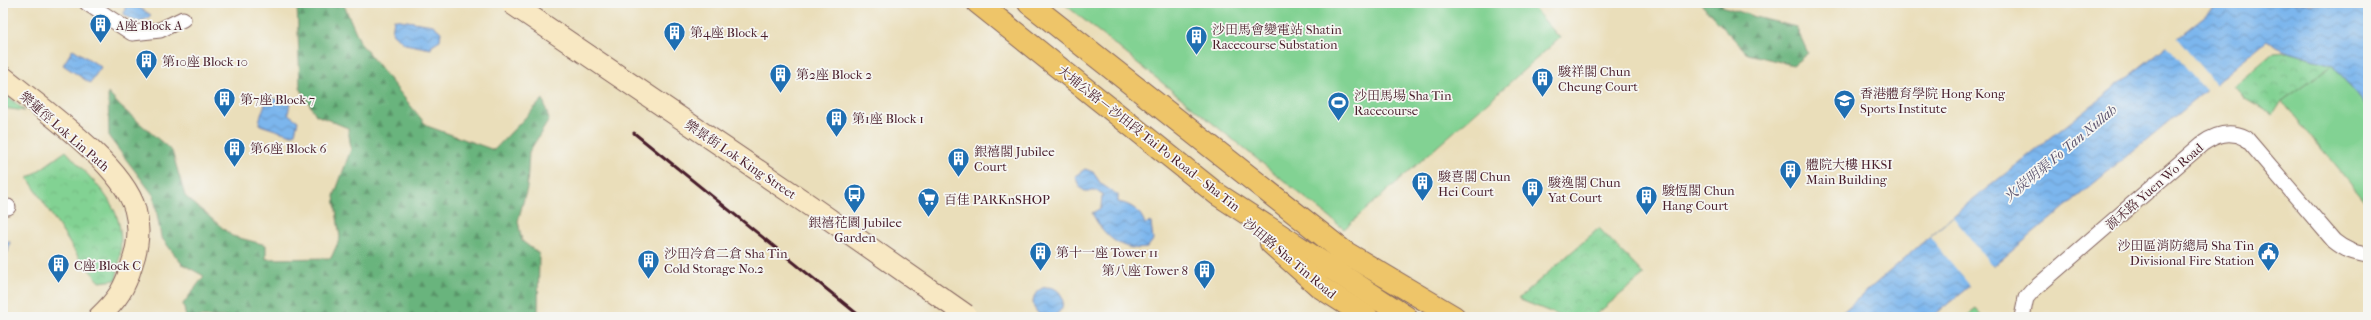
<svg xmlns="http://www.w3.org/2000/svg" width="2371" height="320" font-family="'IM FELL French Canon','Noto Serif TC',serif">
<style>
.grass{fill:#82d293;stroke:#66785f}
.forest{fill:url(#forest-firs);stroke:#5a6a54}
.park{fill:url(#park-crowns);stroke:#66785f}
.water{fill:url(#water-waves);stroke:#636a8c}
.pier{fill:#eadeba}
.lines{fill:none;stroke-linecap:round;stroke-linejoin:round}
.street-casing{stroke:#82625d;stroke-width:17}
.secondary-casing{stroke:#82625d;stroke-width:23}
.highway-casing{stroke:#82625d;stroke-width:24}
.street{stroke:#fff;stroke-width:15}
.secondary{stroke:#f8e8c3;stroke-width:21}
.highway{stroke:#eec569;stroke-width:22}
.rail{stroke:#4a1f2b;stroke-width:3}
.secondary-bridge-casing{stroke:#82625d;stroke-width:23;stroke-linecap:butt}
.secondary-bridge{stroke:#f8e8c3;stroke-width:21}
.labels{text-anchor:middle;stroke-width:3.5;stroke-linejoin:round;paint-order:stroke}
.poi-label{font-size:13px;fill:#4a1f2b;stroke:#f6f6f2;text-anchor:start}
.street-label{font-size:13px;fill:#4a1f2b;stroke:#f6f6f2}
.water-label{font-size:14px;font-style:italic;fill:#5c546f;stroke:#f6f6f2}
</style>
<defs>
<pattern id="forest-firs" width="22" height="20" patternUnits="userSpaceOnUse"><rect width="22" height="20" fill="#69b47d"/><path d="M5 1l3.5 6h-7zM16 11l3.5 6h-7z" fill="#589267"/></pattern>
<pattern id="park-crowns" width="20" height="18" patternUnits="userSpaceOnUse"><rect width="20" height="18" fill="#82d293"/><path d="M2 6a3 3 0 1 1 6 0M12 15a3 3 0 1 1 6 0" fill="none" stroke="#72b47f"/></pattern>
<pattern id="water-waves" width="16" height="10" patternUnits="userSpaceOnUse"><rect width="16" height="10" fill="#7cb6ed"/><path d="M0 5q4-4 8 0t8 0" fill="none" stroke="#6893c0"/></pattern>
</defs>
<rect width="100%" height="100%" fill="#f6f6f2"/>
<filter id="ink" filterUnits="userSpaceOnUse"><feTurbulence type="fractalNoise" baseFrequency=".025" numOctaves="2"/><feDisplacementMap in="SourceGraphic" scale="8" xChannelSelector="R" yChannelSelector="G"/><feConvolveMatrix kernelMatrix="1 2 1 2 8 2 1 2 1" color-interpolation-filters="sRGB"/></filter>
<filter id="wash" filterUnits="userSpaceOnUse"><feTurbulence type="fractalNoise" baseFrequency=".012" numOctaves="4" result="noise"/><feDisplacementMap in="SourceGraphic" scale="16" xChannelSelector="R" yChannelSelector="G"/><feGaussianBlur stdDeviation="0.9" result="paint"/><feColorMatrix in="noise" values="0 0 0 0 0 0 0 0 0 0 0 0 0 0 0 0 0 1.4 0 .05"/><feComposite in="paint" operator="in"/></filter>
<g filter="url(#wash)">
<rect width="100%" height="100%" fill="#eadeba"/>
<g class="grass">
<polygon points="1063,3 1529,3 1560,38 1344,229"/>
<polygon points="2332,65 2368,108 2368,205 2282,101"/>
</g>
<g class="forest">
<polygon points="297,3 343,3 361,44 427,126 494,150 543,99 549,120 529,152 527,188 518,221 522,241 539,254 538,317 186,317 183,304 204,276 182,264 161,237 154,196 109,137 108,93 121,107 172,151 185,196 232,236 266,245 266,259 331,258 340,238 334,196 351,149 348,128 316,115 300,88"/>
<polygon points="1700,3 1722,3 1722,6 1756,17 1796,27 1808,53 1793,65 1748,54"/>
</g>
<g class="park">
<polygon points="2288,52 2332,65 2282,101 2273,115 2245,99 2234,86 2273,53"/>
<polygon points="3,92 25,111 3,108"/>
<path d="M66,151C110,200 131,210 116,280L100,282L81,261L28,178Z"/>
<polygon points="1599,228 1644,275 1593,317 1563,317 1518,299"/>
<polygon points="1976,309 1983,317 1965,317"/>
</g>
<g class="water">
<path d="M126,3H132L151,15C143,24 132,21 124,14Z"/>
<polygon points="2221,3 2368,3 2368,108 2332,65 2288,52 2276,47 2267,40 1932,317 1837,317 1967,204"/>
<polygon points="394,19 433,25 441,32 440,40 432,45 431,49 405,44 392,33"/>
<polygon points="73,49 101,67 90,83 63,65"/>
<polygon points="269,97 290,103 288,114 298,121 295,133 291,135 260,125 259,121 267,98"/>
<path d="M1085,169L1093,172L1101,184L1118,195V202C1131,204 1141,211 1145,224L1151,222L1153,240L1147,248C1121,252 1103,235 1092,213L1101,208L1102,194L1098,191H1085L1080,188L1075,176Z"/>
<polygon points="3,241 10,242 8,252 4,252 3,256"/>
<circle cx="1048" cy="302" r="15"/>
</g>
<g class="pier">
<polygon points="2175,36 2216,85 2207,92 2166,44"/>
<polygon points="1953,217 1994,268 1971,287 1930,237"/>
</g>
</g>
<g filter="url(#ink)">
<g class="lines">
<defs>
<g id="street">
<polyline points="87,3 132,33 160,30 183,19"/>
<polyline points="3,207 8,207"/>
<path d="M2022,317L2026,298L2032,291L2202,144C2216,134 2230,130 2246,138L2334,241C2345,250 2354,253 2368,255"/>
</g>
<path id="secondary" d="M3,77C40,107 123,165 135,209C140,227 138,247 132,264C125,288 118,299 99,317"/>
<g id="highway">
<polyline points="978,3 1217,194 1406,317"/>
<polyline points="1029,3 1343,251 1454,317"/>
<polyline points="1271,243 1320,287 1367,317"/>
</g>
</defs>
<use href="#street" class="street-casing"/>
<use href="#secondary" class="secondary-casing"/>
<use href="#highway" class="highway-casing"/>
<use href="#street" class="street"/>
<use href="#secondary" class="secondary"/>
<use href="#highway" class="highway"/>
<polyline class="rail" points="634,133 861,317"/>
<defs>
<polyline id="secondary-bridge" points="511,3 809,205 966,315"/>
</defs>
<use href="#secondary-bridge" class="secondary-bridge-casing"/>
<use href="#secondary-bridge" class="secondary-bridge"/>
</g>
</g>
<defs>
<symbol id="building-pin" viewBox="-11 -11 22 30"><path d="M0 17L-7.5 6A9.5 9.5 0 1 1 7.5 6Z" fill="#1f6fb2" stroke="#f6f6f2"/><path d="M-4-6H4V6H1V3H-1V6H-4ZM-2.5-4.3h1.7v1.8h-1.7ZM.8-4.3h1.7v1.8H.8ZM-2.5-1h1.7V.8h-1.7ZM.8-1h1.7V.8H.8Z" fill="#fff"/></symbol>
<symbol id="university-pin" viewBox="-11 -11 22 30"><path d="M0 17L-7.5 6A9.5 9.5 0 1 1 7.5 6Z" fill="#1f6fb2" stroke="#f6f6f2"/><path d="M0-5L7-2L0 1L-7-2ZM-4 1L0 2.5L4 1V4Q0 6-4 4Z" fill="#fff"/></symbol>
<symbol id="stadium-pin" viewBox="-11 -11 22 30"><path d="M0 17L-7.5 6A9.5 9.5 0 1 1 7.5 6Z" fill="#1f6fb2" stroke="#f6f6f2"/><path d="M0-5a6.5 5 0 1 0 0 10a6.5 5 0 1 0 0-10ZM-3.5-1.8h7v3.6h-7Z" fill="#fff"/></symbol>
<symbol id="bus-pin" viewBox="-11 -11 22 30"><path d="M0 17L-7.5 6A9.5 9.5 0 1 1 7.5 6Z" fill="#1f6fb2" stroke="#f6f6f2"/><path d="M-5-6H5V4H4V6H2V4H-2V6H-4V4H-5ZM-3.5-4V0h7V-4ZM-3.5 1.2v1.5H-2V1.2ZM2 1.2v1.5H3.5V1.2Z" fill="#fff"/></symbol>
<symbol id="supermarket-pin" viewBox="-11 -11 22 30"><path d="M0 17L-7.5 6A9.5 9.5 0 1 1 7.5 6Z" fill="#1f6fb2" stroke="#f6f6f2"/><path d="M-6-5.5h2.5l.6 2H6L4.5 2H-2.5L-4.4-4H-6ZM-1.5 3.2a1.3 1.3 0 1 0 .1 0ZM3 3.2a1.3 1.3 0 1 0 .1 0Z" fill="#fff"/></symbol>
<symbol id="civic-pin" viewBox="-11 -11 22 30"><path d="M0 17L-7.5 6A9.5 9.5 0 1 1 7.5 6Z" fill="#1f6fb2" stroke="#f6f6f2"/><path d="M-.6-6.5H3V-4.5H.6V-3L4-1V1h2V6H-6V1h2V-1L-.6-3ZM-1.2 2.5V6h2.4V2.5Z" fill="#fff"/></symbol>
</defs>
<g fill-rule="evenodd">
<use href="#building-pin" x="88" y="12" width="25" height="34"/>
<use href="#building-pin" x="662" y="20" width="25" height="34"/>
<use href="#building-pin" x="1184" y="24" width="25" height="34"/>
<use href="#building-pin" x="134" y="48" width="25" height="34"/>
<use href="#building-pin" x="768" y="62" width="25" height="34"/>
<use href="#building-pin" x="1530" y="66" width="25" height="34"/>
<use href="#building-pin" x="212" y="86" width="25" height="34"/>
<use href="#university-pin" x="1832" y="88" width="25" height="34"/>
<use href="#stadium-pin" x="1326" y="90" width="25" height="34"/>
<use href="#building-pin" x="824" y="106" width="25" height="34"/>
<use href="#building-pin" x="222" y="136" width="25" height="34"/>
<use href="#building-pin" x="946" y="146" width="25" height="34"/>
<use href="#building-pin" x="1778" y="158" width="25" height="34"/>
<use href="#building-pin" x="1410" y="170" width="25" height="34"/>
<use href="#building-pin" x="1520" y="176" width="25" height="34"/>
<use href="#bus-pin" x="842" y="182" width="25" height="34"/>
<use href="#building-pin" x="1634" y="184" width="25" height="34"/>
<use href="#supermarket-pin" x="916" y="186" width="25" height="34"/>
<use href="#building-pin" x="1028" y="240" width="25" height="34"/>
<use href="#civic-pin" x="2256" y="240" width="25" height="34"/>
<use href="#building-pin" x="636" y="248" width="25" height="34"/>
<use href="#building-pin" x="46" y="252" width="25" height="34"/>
<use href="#building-pin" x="1192" y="258" width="25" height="34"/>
</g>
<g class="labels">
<g class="poi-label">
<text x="116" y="30">A座 Block A</text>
<text x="1212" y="34">沙田馬會變電站 Shatin<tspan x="1212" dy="15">Racecourse Substation</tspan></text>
<text x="690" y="37">第4座 Block 4</text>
<text x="162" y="66">第10座 Block 10</text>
<text x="1558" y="76">駿祥閣 Chun<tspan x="1558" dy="15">Cheung Court</tspan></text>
<text x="796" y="79">第2座 Block 2</text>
<text x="1860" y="98">香港體育學院 Hong Kong<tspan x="1860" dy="15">Sports Institute</tspan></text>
<text x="1354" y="100">沙田馬場 Sha Tin<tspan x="1354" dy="15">Racecourse</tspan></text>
<text x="240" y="104">第7座 Block 7</text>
<text x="852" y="123">第1座 Block 1</text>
<text x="250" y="153">第6座 Block 6</text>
<text x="974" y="156">銀禧閣 Jubilee<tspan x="974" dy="15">Court</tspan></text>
<text x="1806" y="169">體院大樓 HKSI<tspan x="1806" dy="15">Main Building</tspan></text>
<text x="1438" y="181">駿喜閣 Chun<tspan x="1438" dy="15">Hei Court</tspan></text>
<text x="1548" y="187">駿逸閣 Chun<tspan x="1548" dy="15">Yat Court</tspan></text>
<text x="1662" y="195">駿恆閣 Chun<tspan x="1662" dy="15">Hang Court</tspan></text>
<text x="944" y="204">百佳 PARKnSHOP</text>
<text x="855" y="227" text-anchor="middle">銀禧花園 Jubilee<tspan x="855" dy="15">Garden</tspan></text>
<text x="2254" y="250" text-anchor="end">沙田區消防總局 Sha Tin<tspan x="2254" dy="15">Divisional Fire Station</tspan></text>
<text x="1056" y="257">第十一座 Tower 11</text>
<text x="664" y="258">沙田冷倉二倉 Sha Tin<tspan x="664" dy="15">Cold Storage No.2</tspan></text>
<text x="74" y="270">C座 Block C</text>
<text x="1188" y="275" text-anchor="end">第八座 Tower 8</text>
</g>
<g class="street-label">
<text transform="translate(65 131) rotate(41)" y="5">樂蓮徑 Lok Lin Path</text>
<text transform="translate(1149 138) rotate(38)" y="5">大埔公路－沙田段 Tai Po Road – Sha Tin</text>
<text transform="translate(741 159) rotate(34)" y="5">樂景街 Lok King Street</text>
<text transform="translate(2154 186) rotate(-41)" y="5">源禾路 Yuen Wo Road</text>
<text transform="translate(1290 258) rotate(40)" y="5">沙田路 Sha Tin Road</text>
</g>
<g class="water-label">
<text transform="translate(2060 153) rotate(-40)" y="5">火炭明渠 Fo Tan Nullah</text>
</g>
</g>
<rect width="2371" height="320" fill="none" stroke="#f6f6f2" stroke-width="16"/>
</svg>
